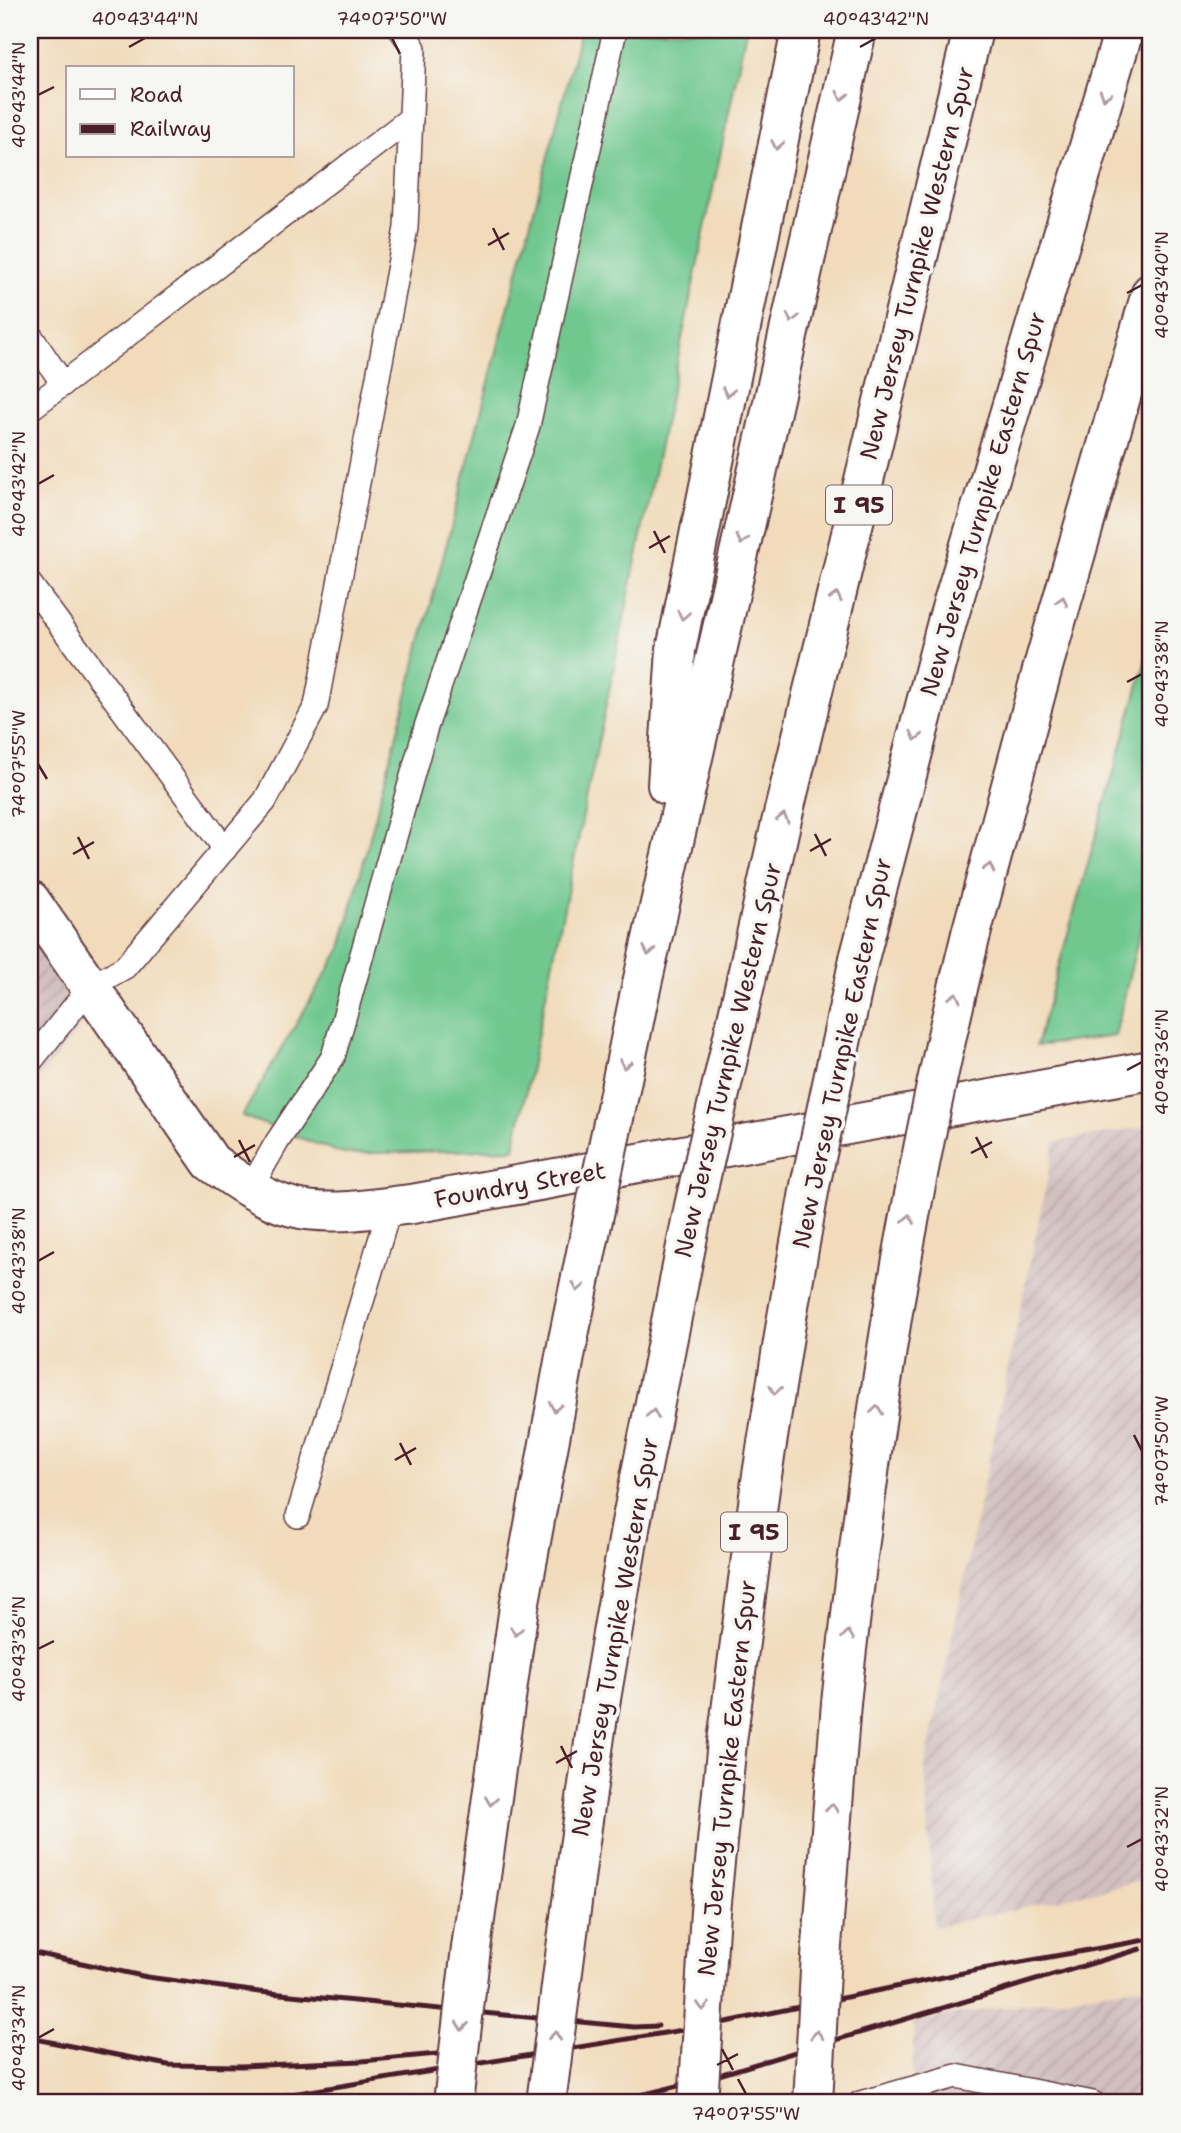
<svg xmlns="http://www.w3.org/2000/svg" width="1181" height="2133" font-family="'Shantell Sans',sans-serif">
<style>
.industrial{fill:url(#industrial-furrows)}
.grass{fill:#6fc88f;stroke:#5c745d;stroke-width:2}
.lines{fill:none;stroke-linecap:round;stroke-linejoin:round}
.service-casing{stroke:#633b41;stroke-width:26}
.minor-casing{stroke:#633b41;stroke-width:42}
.motorway-casing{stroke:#633b41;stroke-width:42}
.service{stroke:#fff;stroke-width:23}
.minor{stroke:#fff;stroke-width:38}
.motorway{stroke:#fff;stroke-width:38}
.rail{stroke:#4a1f2b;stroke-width:5}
.motorway-bridge-casing{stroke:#633b41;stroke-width:42;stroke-linecap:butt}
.motorway-bridge{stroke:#fff;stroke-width:38}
.oneway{stroke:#ae9aa0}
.ticks{fill:none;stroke:#4a1f2b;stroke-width:2.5}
.labels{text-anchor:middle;stroke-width:7;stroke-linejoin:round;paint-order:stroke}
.shield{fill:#f6f6f2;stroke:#7e6067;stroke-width:2}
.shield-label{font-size:23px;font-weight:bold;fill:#4a1f2b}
.street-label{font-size:24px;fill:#4a1f2b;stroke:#f6f6f2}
.neatline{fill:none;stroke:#4a1f2b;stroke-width:2.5}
.ticks-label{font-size:18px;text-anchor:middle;fill:#4a1f2b}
</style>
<defs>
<pattern id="industrial-furrows" width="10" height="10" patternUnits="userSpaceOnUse" patternTransform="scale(1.75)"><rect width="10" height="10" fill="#d2bfbf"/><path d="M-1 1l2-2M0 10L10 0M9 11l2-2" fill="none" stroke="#b6a4a4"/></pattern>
</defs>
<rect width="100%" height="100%" fill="#f6f6f2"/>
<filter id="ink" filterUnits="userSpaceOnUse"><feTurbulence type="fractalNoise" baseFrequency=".0143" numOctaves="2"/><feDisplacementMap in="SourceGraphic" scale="14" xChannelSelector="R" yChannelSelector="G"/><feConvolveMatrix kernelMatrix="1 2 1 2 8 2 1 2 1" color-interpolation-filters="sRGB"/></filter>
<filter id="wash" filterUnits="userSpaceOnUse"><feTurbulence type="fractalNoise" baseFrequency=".00686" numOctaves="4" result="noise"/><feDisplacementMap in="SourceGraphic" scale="28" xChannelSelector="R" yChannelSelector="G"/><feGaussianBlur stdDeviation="1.57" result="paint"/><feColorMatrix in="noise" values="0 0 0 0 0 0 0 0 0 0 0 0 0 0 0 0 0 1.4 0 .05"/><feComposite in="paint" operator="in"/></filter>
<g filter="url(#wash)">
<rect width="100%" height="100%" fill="#f1dbbb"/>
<g class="industrial">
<polygon points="30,907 97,1004 30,1090"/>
<polygon points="1151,1126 1151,1879 934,1927 925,1766 1055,1142"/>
<polygon points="1151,1985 1151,2103 911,2103 914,2021"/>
</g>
<g class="grass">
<polygon points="581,30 746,30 514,1149 343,1154 242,1116 341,948"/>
<polygon points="1151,642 1151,884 1115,1036 1036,1046"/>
</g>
</g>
<g filter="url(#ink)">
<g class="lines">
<defs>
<g id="service">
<polyline points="30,335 63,384 30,409"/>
<polyline points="63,384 411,118"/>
<polyline points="30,584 225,849"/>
<polyline points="30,1062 90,987 125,967 265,801 316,706 406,228 414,48 401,30"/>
<polyline points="250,1189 277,1142 333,1057 426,727 528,426 615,30"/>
<polyline points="298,1516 390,1207"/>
<polyline points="860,2103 956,2076 1093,2103"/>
</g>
<path id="minor" d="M30,900L211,1162C236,1180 262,1199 292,1207C329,1217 374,1208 412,1204L1151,1070"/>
<g id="motorway">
<polyline points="667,785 676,650 801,30"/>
<polyline points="971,934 1043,667 1151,293"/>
<polyline points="859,959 947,622 1124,30"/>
<polyline points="746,980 781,823 973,30"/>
<polyline points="639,997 857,30"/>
<path d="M841,1703C856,1564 874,1425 897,1287"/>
<polyline points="597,1722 631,1523 671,1322"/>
<polyline points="501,1733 519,1607 568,1340"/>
<polyline points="727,1742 760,1488 786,1323"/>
</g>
</defs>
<use href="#service" class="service-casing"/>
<use href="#minor" class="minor-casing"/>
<use href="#motorway" class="motorway-casing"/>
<use href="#service" class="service"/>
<use href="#minor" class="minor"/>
<use href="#motorway" class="motorway"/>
<g class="rail">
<polyline points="30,1952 147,1977 259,1992 634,2027 658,2026"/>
<polyline points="30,2038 168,2065 241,2066 362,2061 448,2053"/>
<polyline points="237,2103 707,2026 982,1969 1151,1939"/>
<polyline points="609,2103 702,2080 1140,1949"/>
</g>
<defs>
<g id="motorway-bridge">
<path d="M897,1287C918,1168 942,1051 971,934"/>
<polyline points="671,1322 694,1206 746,980"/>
<polyline points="786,1323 810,1186 859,959"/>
<polyline points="568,1340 639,997"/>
<polyline points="453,2103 471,1948 501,1733"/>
<polyline points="546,2103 579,1848 597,1722"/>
<polyline points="698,2103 710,1912 727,1742"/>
<polyline points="813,2103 820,1971 841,1703"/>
</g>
</defs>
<use href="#motorway-bridge" class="motorway-bridge-casing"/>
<use href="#motorway-bridge" class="motorway-bridge"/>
</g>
<defs><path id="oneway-chevron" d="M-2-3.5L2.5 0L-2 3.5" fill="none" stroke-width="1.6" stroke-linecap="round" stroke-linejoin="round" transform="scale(1.75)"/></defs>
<g class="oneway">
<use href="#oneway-chevron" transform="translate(1105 95) rotate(107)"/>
<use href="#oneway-chevron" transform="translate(842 96) rotate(103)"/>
<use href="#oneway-chevron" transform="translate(777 145) rotate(101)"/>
<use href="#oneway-chevron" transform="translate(792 318) rotate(103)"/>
<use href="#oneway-chevron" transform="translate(728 392) rotate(101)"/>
<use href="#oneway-chevron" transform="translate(742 540) rotate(103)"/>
<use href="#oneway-chevron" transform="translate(836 597) rotate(-76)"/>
<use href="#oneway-chevron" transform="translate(1062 601) rotate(-74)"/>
<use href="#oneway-chevron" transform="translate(683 615) rotate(101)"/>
<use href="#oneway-chevron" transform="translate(916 736) rotate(104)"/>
<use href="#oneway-chevron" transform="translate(783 818) rotate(-77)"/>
<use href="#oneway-chevron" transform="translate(989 868) rotate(-75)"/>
<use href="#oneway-chevron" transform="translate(649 951) rotate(102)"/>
<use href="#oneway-chevron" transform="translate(955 997) rotate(-76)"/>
<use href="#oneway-chevron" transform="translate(625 1064) rotate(102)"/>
<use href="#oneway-chevron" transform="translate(909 1219) rotate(-80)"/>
<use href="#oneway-chevron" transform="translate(578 1287) rotate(101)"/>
<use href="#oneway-chevron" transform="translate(775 1390) rotate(99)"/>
<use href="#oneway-chevron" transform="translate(555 1407) rotate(101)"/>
<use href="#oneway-chevron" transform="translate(877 1410) rotate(-82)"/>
<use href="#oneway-chevron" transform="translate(653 1414) rotate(-79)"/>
<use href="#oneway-chevron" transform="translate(516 1631) rotate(98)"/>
<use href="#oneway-chevron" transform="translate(848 1635) rotate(-84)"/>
<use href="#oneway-chevron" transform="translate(491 1801) rotate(98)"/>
<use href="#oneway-chevron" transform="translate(832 1808) rotate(-85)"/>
<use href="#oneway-chevron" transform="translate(703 2006) rotate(93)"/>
<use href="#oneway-chevron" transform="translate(462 2026) rotate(97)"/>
<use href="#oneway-chevron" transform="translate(817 2035) rotate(-87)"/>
<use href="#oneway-chevron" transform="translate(555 2036) rotate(-83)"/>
</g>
</g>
<path class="ticks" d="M392,38L400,54M129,47L145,38M860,47L876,38M38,95L54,87M493,228L504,250M488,245L509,233M1127,293L1142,285M38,484L54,475M654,531L665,553M649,548L670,536M1127,682L1142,674M38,764L47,779M815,834L826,856M78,837L89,859M810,851L831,839M73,854L94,842M1127,1070L1142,1062M976,1137L987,1158M239,1140L250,1162M971,1153L992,1142M234,1157L255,1145M38,1261L54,1252M1134,1435L1142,1451M400,1443L411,1465M395,1460L416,1448M38,1649L54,1641M561,1746L572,1768M556,1763L577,1751M1127,1847L1142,1839M38,2038L54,2029M722,2049L733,2070M717,2065L738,2054M738,2079L746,2094"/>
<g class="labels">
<g class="shield">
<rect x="826" y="485.5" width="66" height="39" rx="5"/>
<rect x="721" y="1512.5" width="66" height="39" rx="5"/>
</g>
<g class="shield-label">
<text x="859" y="513">I 95</text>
<text x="754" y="1540">I 95</text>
</g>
<g class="street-label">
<text transform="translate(917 263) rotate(-76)" y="8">New Jersey Turnpike Western Spur</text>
<text transform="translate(983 504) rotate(-74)" y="8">New Jersey Turnpike Eastern Spur</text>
<text transform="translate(842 1053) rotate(-78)" y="8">New Jersey Turnpike Eastern Spur</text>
<text transform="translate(728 1060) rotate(-77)" y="8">New Jersey Turnpike Western Spur</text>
<text transform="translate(520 1185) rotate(-10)" y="8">Foundry Street</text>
<text transform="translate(615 1637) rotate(-80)" y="8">New Jersey Turnpike Western Spur</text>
<text transform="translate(727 1778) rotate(-84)" y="8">New Jersey Turnpike Eastern Spur</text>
</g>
</g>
<rect width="1181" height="2133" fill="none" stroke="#f6f6f2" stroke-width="77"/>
<rect x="66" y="66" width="228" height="91" fill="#f6f6f2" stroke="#b1a0a2" stroke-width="2"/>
<rect x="80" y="89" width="35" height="10" fill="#ffffff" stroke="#b1a0a2" stroke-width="2"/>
<text x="130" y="102" font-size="21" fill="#4a1f2b">Road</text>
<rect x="80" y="124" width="35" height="10" fill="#4a1f2b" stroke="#b1a0a2" stroke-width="2"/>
<text x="130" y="136" font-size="21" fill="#4a1f2b">Railway</text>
<rect x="38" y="38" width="1104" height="2056" class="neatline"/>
<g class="ticks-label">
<text x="145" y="25">40°43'44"N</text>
<text x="392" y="25">74°07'50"W</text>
<text x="876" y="25">40°43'42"N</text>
<text transform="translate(19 95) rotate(-90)" y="6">40°43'44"N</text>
<text transform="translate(1162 285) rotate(-90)" y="6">40°43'40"N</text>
<text transform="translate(19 484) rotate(-90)" y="6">40°43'42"N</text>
<text transform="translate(1162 674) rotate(-90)" y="6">40°43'38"N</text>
<text transform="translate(19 764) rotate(-90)" y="6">74°07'55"W</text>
<text transform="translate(1162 1062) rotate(-90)" y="6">40°43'36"N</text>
<text transform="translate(19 1261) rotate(-90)" y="6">40°43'38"N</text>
<text transform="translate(1162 1451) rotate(-90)" y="6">74°07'50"W</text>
<text transform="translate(19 1649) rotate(-90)" y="6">40°43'36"N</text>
<text transform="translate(1162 1839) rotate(-90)" y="6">40°43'32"N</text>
<text transform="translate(19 2038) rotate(-90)" y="6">40°43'34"N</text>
<text x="746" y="2120">74°07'55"W</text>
</g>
</svg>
